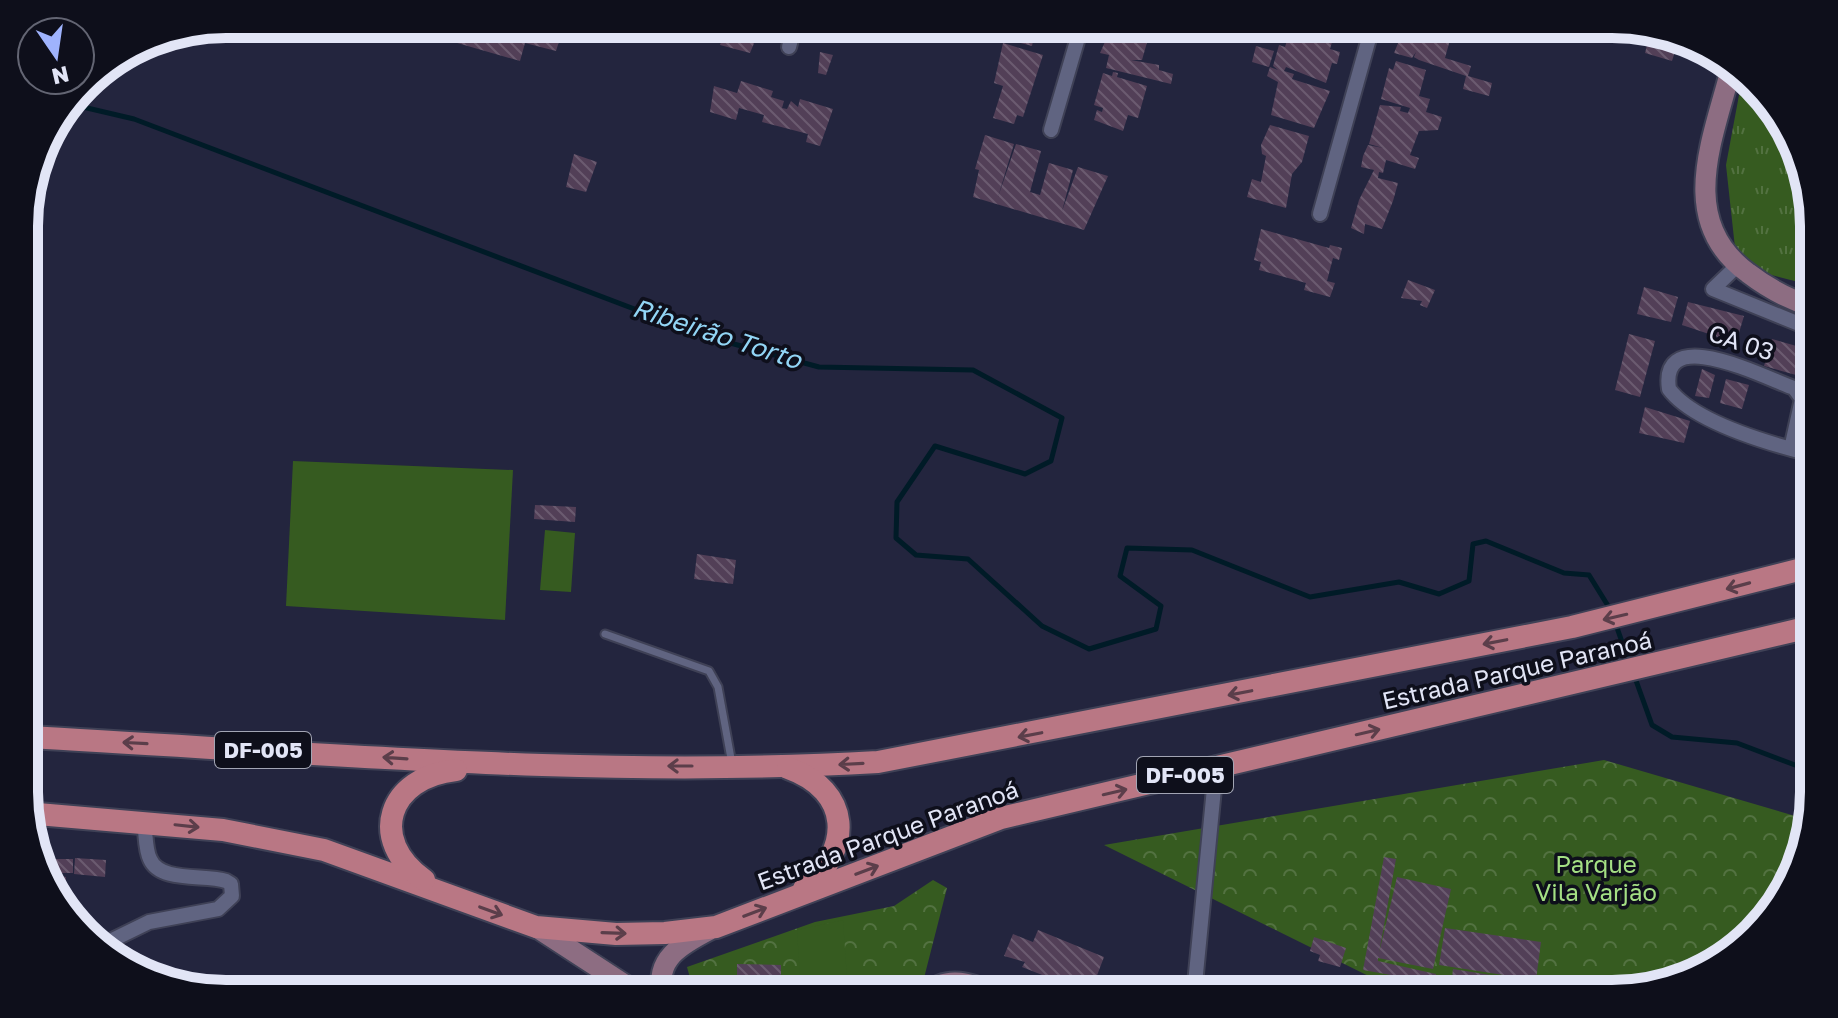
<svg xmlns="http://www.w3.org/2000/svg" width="1838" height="1018" font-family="'Golos Text',sans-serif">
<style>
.grass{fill:url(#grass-tufts)}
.park{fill:url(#park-crowns)}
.pitch{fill:#365b20}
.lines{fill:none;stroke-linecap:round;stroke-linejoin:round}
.stream{stroke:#001b27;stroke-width:5}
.building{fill:url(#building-back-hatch)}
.lane-casing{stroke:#3f4156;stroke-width:11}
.street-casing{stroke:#3f4156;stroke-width:18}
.secondary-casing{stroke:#3f4156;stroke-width:24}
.primary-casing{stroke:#3f4156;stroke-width:26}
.lane{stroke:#606481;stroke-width:7}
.street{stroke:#606481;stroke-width:14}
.secondary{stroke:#8d6d82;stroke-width:20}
.primary{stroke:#b97784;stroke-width:22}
.oneway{stroke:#5b3e4a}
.labels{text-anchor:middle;stroke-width:7;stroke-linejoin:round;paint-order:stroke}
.shield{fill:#0e0f1b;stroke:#a2a5b4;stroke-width:2}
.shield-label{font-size:22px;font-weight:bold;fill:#e2e5f6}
.street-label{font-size:24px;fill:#e2e5f6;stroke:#0e0f1b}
.park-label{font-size:24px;fill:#a4df84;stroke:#0e0f1b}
.water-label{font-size:26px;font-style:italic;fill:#92d5f5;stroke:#0e0f1b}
.rim{fill:none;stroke:#e2e5f6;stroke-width:10}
</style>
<defs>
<pattern id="grass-tufts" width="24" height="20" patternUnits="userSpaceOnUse" patternTransform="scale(2)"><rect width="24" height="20" fill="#365b20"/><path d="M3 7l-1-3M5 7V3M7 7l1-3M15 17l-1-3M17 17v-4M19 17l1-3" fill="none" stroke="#537241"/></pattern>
<pattern id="park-crowns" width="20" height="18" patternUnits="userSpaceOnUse" patternTransform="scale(2)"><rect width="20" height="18" fill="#365b20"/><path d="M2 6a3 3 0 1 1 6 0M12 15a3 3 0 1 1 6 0" fill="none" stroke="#537241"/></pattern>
<pattern id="building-back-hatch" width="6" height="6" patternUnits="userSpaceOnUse" patternTransform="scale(2)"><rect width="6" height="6" fill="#523f57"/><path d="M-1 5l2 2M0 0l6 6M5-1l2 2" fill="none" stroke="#6b5b70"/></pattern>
</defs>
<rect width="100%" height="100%" fill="#23253e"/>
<polygon class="grass" points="1742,79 1780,114 1814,213 1814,286 1737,266 1726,165"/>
<g class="park">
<polygon points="1604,760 1809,820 1787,892 1713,967 1624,994 1405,994 1104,845"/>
<polygon points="933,880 947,888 924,978 909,994 709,994 692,985 687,967 815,922 894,906"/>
</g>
<g class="pitch">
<polygon points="293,461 513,470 505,620 286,606"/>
<polygon points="545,530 575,533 571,592 540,590"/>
<polygon points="843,920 848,994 801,994 797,930"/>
</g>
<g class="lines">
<g class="stream">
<polyline points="70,104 134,119 708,337 819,367 973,370 1062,418 1051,461 1025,474 935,446 897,502 896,538 916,555 968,559 1042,626 1089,649 1156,629 1161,606 1120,576 1127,548 1192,550 1310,597 1399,582 1439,594 1469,581 1473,544 1486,541 1564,573 1589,575 1610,609"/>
<polyline points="1615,622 1629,662"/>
<polyline points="1634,675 1652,725 1672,737 1737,743 1795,765 1814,767"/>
</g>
</g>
<g class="building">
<polygon points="445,24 555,24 564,26 556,51 525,43 520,61 440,38"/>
<polygon points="688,24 713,24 708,41 685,34"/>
<polygon points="727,24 762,24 750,53 720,45"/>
<polygon points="828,24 873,24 869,39 827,28"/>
<polygon points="1009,24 1043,24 1037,43 1033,41 1032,46 1005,39"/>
<polygon points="1292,24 1343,24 1339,38 1305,29 1304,34 1332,42 1330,49 1340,52 1337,64 1332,63 1326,83 1286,67 1284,71 1294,74 1292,79 1330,91 1314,128 1271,115 1278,82 1267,76 1270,67 1278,70 1273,66 1279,45 1285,47"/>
<polygon points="1406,24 1434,24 1453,29 1445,58 1471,66 1468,76 1492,83 1489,96 1463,89 1466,76 1419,60 1414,57 1416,52 1412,58 1394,53"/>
<polygon points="1482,24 1497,28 1498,24 1521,24 1516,40 1457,25"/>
<polygon points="1112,26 1148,39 1142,60 1131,60 1159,65 1159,70 1173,74 1171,84 1106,68 1109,55 1100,53"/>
<polygon points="1650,34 1678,42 1672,61 1645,53"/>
<polygon points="1003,43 1043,55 1023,117 1017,115 1014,124 993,118 1003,86 994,83"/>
<polygon points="1256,46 1274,51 1269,67 1252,62"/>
<polygon points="820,52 833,55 826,75 818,73"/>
<polygon points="1396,61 1426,70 1419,96 1430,99 1426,112 1442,117 1438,130 1419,131 1410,155 1419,158 1415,169 1386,160 1383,173 1379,172 1378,178 1398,183 1393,201 1382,229 1365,224 1364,234 1351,228 1359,200 1374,170 1361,167 1363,156 1368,145 1383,148 1369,144 1380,105 1401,107 1400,111 1408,113 1410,108 1381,99 1389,68 1393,70"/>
<polygon points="1113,72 1118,73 1117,77 1147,86 1138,118 1128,115 1123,131 1094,120 1097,110 1102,112 1103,108 1094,105 1103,73 1112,76"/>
<polygon points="741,81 773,91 771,97 784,101 782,108 787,109 791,101 798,107 800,99 833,109 820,146 806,142 808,134 762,122 764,115 739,108 736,120 710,112 714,86 737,93"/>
<polygon points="1270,125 1309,136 1302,162 1292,174 1286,208 1247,197 1252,179 1261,182 1266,156 1262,154 1261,145"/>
<polygon points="985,135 1014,144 998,197 1016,144 1041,151 1030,192 1040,195 1049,163 1073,170 1062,211 1078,167 1108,176 1084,230 973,197 979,170 975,169"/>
<polygon points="574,154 597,162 586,192 566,187"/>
<polygon points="1261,229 1329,248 1330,245 1342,248 1339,260 1333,258 1327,281 1335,283 1330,297 1304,290 1306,283 1259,270 1261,262 1254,260"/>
<polygon points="1408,280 1435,290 1427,308 1420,305 1422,301 1401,298"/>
<polygon points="1644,287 1678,297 1671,322 1637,314"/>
<polygon points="1688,302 1744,316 1736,343 1682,325"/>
<polygon points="1629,334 1655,341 1640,397 1615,390"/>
<polygon points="1772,339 1814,351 1814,380 1764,366"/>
<polygon points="1702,369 1715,375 1709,398 1695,396"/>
<polygon points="1726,379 1749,385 1742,409 1720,403"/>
<polygon points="1645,407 1690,421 1684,443 1639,433"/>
<polygon points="535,505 576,507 575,522 534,519"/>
<polygon points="697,554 736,560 733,584 694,579"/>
<polygon points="1384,857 1396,859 1379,953 1397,877 1451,889 1433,969 1378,958 1378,961 1436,974 1435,983 1363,970"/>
<polygon points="75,858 106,860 105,877 74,874"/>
<polygon points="41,859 73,859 73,873 61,873 61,876 66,877 64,908 79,903 78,910 69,914 58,904"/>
<polygon points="1445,928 1541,942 1536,980 1439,965"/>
<polygon points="1038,930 1104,957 1090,994 1022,967 1025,962 1004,956 1013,934 1033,942"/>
<polygon points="1314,937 1346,948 1340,967 1318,961 1320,955 1310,951"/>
<polygon points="737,964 781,965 781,994 763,994 763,983 755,981 737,983"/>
<polygon points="1453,969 1522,980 1520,994 1451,985"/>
<polygon points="583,982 604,994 576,994"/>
<polygon points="1446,985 1488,992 1488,994 1445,994"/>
</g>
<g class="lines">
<defs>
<polyline id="lane" points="605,634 709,671 718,687 732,764"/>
<g id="street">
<polyline points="789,47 795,24"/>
<polyline points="1051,130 1082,24"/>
<polyline points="1320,214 1373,24"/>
<polyline points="1737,266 1713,289 1814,330"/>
<path d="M1791,449L1802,399L1794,388C1765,378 1659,322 1669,389C1694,423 1774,445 1814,455"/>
<path d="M102,945L149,922L218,909L232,896L231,884L226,881C205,874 160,883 150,859C145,849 146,833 144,822"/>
<polyline points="1194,994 1216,768"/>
</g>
<g id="secondary">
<path d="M1731,69C1713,139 1676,221 1748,273C1769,289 1789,300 1814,307"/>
<polyline points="536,927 639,994"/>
<path d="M663,994C654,959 682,944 709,930"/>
<path d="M926,994C948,974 972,984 997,994"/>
</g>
<g id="primary">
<path d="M26,737C309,752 594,779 878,762L1572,627L1814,566"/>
<path d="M788,768C852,791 853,849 804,889"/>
<polyline points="26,813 223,830 324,850 536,927 616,934 665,933 716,927 1001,818 1814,626"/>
<path d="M424,880C367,840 388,777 456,770"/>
</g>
</defs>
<use href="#lane" class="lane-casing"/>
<use href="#street" class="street-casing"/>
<use href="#secondary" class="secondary-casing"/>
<use href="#primary" class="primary-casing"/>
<use href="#lane" class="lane"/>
<use href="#street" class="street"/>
<use href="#secondary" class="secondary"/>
<use href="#primary" class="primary"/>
</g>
<defs><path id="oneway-shaft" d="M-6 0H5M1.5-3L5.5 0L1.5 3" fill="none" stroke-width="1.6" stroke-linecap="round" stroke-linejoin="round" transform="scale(2)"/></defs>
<g class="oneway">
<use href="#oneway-shaft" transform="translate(1738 586) rotate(165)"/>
<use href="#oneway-shaft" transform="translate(1615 617) rotate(167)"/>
<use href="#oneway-shaft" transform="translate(1495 642) rotate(169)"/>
<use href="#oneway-shaft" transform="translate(1240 693) rotate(169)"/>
<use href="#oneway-shaft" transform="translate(1368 732) rotate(-13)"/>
<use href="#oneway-shaft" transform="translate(1030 735) rotate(169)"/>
<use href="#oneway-shaft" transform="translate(135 743) rotate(-177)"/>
<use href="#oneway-shaft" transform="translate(395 758) rotate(-176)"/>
<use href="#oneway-shaft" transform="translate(851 764) rotate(177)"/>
<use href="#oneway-shaft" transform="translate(680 766) rotate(-180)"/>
<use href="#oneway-shaft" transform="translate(1115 792) rotate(-13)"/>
<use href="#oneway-shaft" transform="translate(187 826) rotate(6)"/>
<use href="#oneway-shaft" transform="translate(867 870) rotate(-21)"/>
<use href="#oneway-shaft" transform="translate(491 911) rotate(20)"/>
<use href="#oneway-shaft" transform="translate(755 912) rotate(-21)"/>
<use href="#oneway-shaft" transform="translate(614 933) rotate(2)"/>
</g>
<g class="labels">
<g class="shield">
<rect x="215" y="732" width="96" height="36" rx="6"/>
<rect x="1137" y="757" width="96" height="36" rx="6"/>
</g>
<g class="shield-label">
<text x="263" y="758">DF-005</text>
<text x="1185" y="783">DF-005</text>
</g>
<g class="street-label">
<text transform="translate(1741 343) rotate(18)" y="8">CA 03</text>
<text transform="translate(1517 671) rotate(-13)" y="8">Estrada Parque Paranoá</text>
<text transform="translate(888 836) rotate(-20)" y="8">Estrada Parque Paranoá</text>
</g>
<g class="park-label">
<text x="1596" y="873">Parque<tspan x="1596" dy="28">Vila Varjão</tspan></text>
</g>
<g class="water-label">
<text transform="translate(717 334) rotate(18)" y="9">Ribeirão Torto</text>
</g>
</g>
<path d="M0 0H1838V1018H0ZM226 38H1612A188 188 0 0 1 1800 226V792A188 188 0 0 1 1612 980H226A188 188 0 0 1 38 792V226A188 188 0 0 1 226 38Z" fill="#0e0f1b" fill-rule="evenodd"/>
<path class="rim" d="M226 38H1612A188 188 0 0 1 1800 226V792A188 188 0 0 1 1612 980H226A188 188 0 0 1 38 792V226A188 188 0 0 1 226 38Z"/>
<g transform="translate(56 56) rotate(167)"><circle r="38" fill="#0e0f1b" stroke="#636573" stroke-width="2"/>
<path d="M0-6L14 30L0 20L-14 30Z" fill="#9fb3fd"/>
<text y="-12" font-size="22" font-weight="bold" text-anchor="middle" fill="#e2e5f6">N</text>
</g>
</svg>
